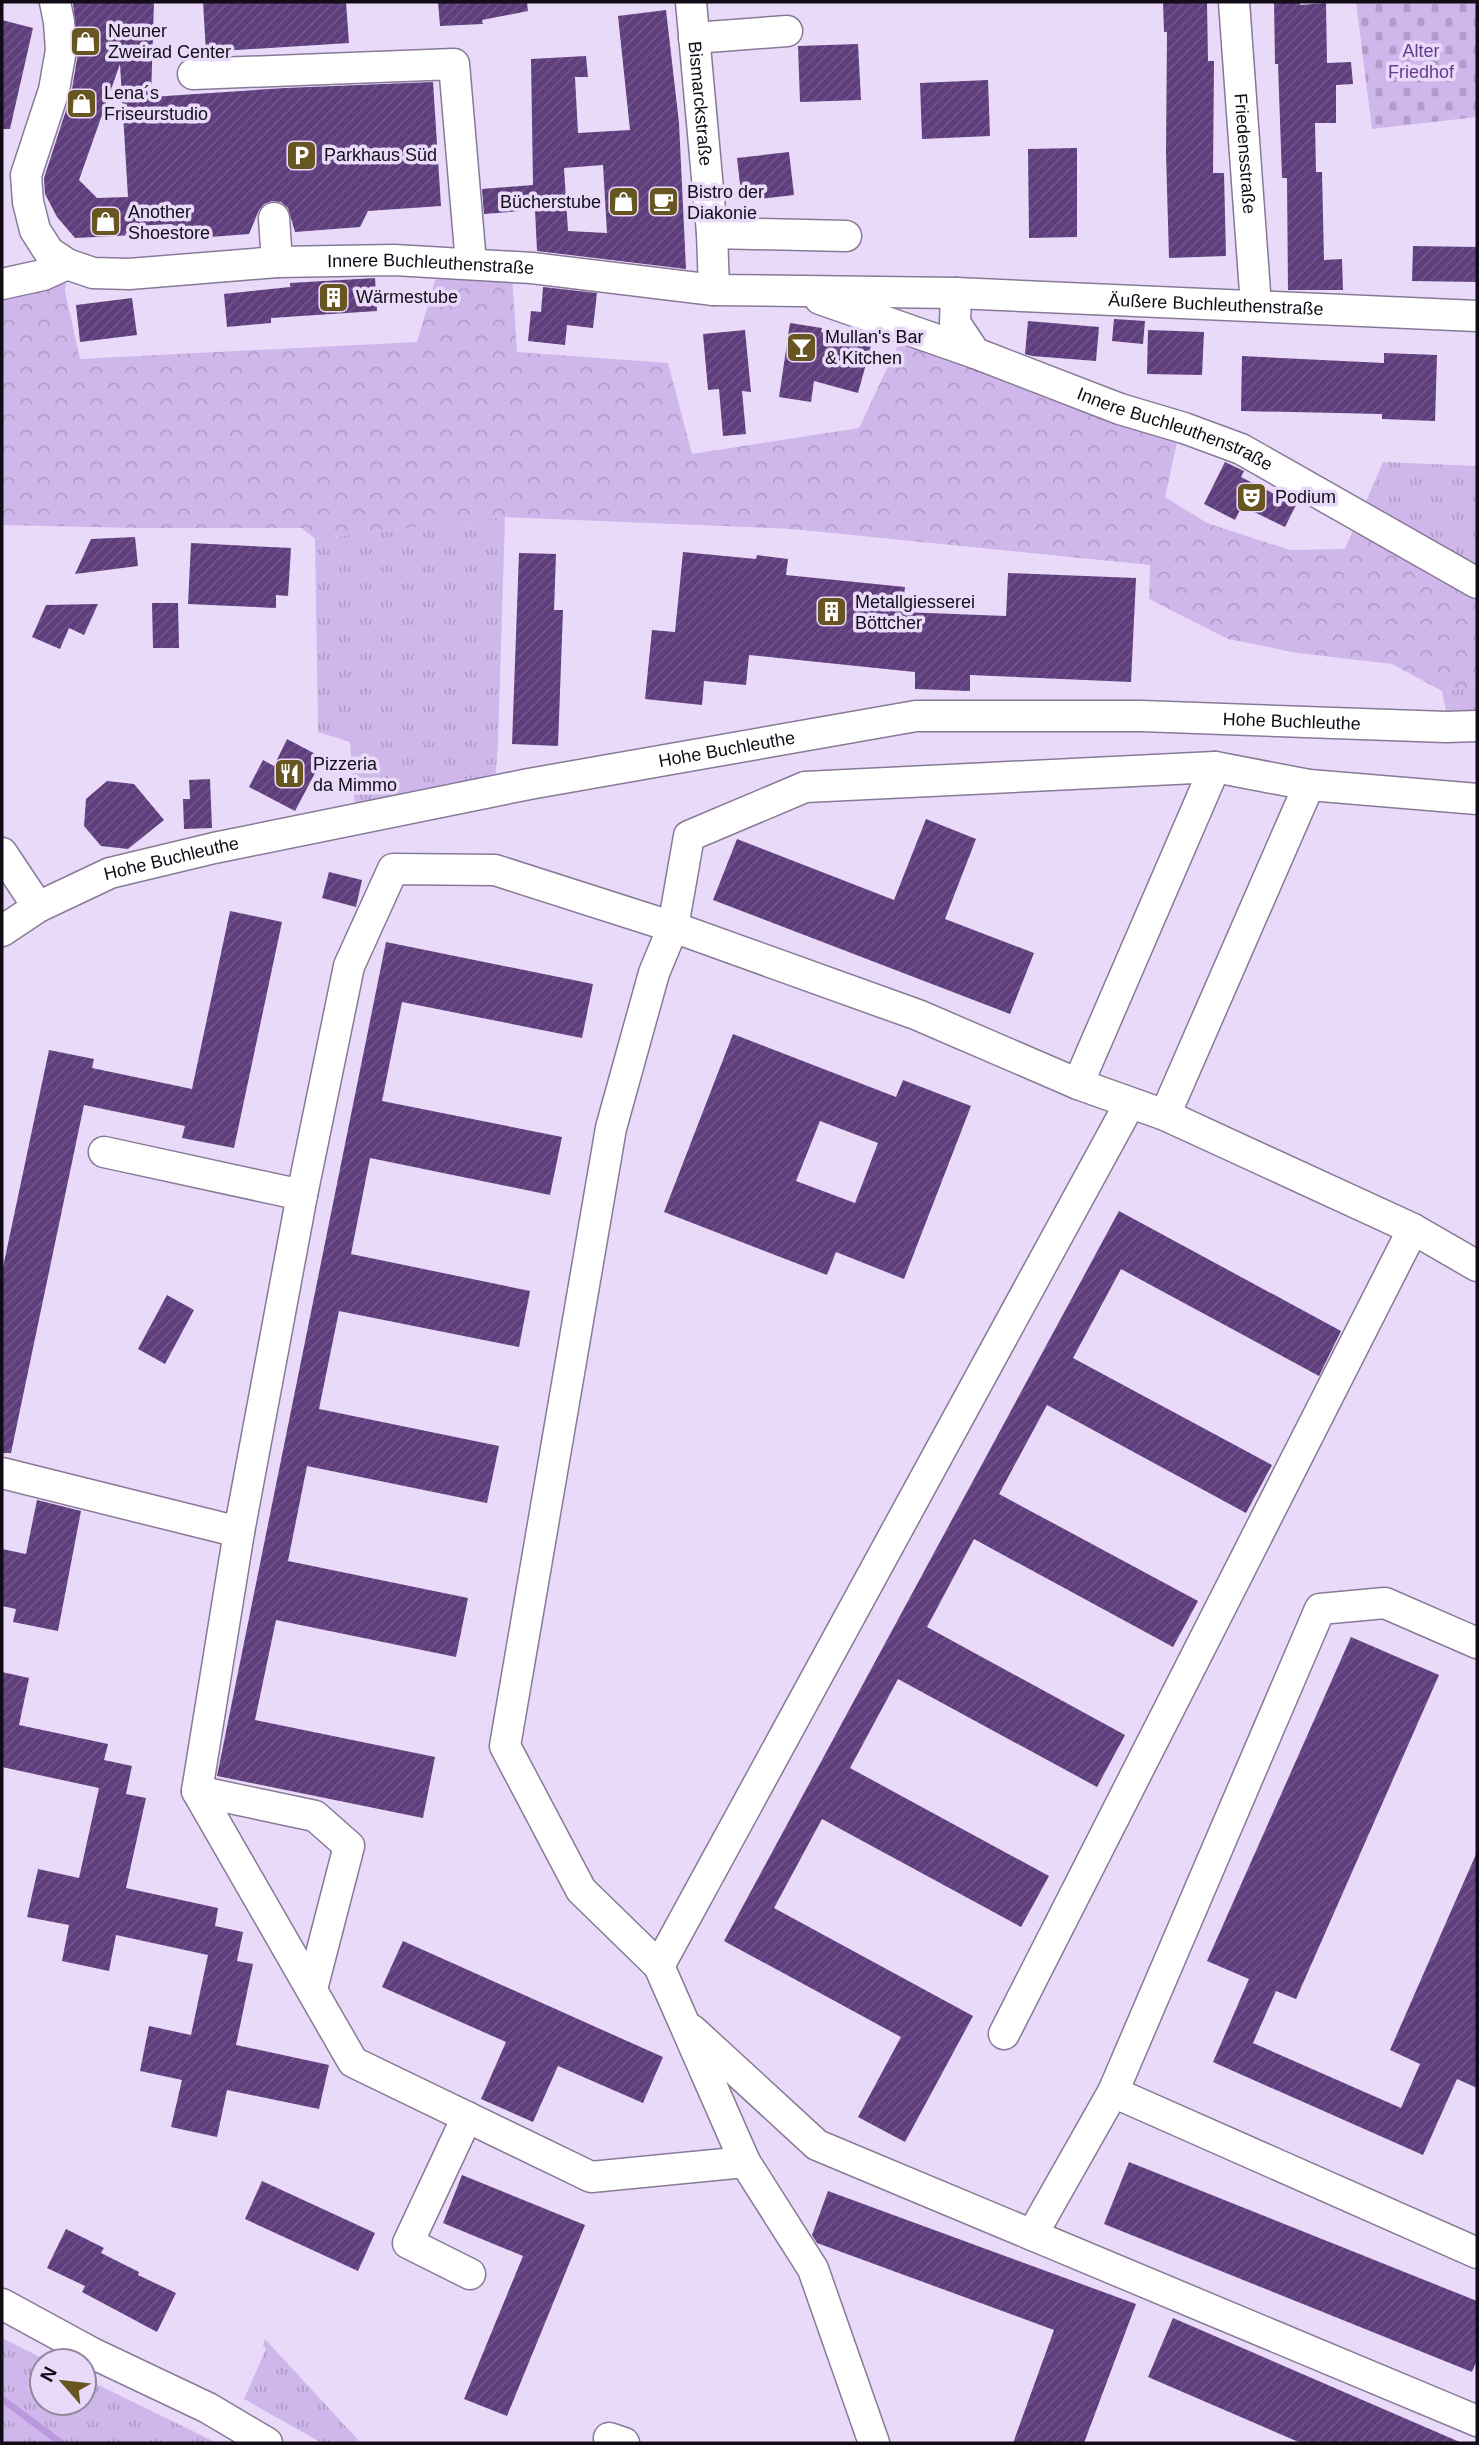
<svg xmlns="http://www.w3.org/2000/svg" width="1479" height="2445" font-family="Arial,sans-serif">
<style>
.grass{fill:url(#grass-tufts)}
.forest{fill:url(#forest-crowns)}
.cemetery{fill:url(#cemetery-stones)}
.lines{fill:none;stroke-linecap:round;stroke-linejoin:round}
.stream{stroke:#bb99de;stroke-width:7}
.building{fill:url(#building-hatch);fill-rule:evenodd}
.minor-casing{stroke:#877a96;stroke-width:33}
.minor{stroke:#fff;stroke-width:30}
.labels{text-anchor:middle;stroke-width:7;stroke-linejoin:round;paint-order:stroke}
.poi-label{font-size:18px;fill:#110c16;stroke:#e9daf9;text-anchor:start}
.park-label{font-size:18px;fill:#663a8c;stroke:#e9daf9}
.street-label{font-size:18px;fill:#110c16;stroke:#e9daf9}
</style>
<defs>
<pattern id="grass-tufts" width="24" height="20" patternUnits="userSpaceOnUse" patternTransform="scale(1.75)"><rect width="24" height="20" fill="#d0b7eb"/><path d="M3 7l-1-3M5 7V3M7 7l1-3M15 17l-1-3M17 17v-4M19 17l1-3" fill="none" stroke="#b29cc9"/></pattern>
<pattern id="forest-crowns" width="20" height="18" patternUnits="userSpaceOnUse" patternTransform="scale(1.75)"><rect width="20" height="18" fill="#d0b7eb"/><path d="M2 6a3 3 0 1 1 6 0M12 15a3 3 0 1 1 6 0" fill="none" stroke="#b29cc9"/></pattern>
<pattern id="cemetery-stones" width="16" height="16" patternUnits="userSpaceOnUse" patternTransform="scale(1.75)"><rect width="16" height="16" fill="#d0b7eb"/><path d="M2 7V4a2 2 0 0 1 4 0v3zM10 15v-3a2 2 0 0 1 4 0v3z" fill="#b29cc9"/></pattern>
<pattern id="building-hatch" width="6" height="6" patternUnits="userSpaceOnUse" patternTransform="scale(1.75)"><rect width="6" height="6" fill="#5e3e7c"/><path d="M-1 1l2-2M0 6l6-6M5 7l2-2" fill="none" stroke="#705688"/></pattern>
</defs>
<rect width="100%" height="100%" fill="#e9daf9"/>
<g class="grass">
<polygon points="1383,462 1477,466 1477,577 1362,511"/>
<polygon points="505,517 498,744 495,781 355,811 350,742 318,732 315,539"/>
<polygon points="1477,687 1477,716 1447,716 1442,691"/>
<polygon points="2,2338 48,2361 42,2361 42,2403 84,2403 84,2378 217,2443 2,2443"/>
<polygon points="265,2339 361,2443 322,2443 244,2399 266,2349 263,2345"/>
</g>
<polygon class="forest" points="439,267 512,274 517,352 668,363 692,454 859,428 902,337 1178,438 1165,497 1207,523 1290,550 1345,549 1356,523 1477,590 1477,687 1442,691 1392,664 1298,653 1228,639 1149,599 1150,565 793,529 505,517 315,539 302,528 136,528 2,525 2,293 66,277 65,291 80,359 417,342"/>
<polygon class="cemetery" points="1356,2 1477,2 1477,117 1372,129"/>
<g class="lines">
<polyline class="stream" points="2,2399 61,2443"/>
</g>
<g class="building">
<path d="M73,2H154L151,97L285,88L433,82L441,206L368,211L360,227L295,232L288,208L281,202L272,201L264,204L259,210L249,234L184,239L172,224L134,226L135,235L75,238L57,217L45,194L44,178L71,95L78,53ZM120,64L128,197L97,198L79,180Z"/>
<polygon points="203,2 346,2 349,43 206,52"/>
<polygon points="438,2 527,2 528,11 482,20 483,24 440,26"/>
<polygon points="1163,2 1207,2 1208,61 1214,61 1213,173 1224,173 1226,256 1169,258 1166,153 1167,32 1164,32"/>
<polygon points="1274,2 1300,2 1300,5 1326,3 1327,63 1351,62 1353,84 1336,85 1336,123 1315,123 1316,172 1322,172 1324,260 1342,259 1343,290 1288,290 1287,178 1282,178 1278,64 1275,64"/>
<path d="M666,10L679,123L686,269L537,251L535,210L484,214L482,189L533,185L531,59L586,56L588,77H575L578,133L630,130L618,16ZM603,165L607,233L568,231L564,168Z"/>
<polygon points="2,20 33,28 10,129 2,129"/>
<polygon points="858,44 861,100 800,102 798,46"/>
<polygon points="988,80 990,136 922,139 920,83"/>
<polygon points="1077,148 1077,237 1029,238 1028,149"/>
<polygon points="789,152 794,195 742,201 737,158"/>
<polygon points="1413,246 1477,247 1477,282 1412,281"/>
<polygon points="375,278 377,311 271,318 271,323 227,327 224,294 290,287 290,283"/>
<polygon points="543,287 597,293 593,328 567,325 565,345 528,341 531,311 541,312"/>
<polygon points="132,298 137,335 80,342 76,305"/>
<polygon points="1114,319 1145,321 1143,344 1112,341"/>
<polygon points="1028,321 1099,327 1096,361 1032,356 1025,354"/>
<polygon points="790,323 822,328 821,332 871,346 858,393 814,381 811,402 779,397"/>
<polygon points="745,330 751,392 742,391 746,434 723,436 719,389 708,390 703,334"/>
<polygon points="1148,330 1204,332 1202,375 1147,374"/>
<polygon points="1384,353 1437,355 1435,421 1382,419 1382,414 1241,411 1242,356 1384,363"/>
<polygon points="1225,462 1244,471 1241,477 1296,505 1285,527 1242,506 1235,520 1204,504"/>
<polygon points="135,537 138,566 75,574 91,539"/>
<polygon points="191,543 291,548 288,596 276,595 276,608 188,604"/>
<polygon points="683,552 756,559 757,555 788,559 786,575 905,587 902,612 1006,616 1008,573 1136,578 1131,682 970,675 970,691 915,689 915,672 749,655 746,685 704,681 702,705 645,699 652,630 675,632"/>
<polygon points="519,553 556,554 554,610 563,610 558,746 512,744"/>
<polygon points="152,603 178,603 179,648 153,648"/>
<polygon points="98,604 84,635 69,628 60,649 32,637 46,605"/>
<polygon points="287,739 323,758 295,811 249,787 263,760 274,766"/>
<polygon points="210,779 212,828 184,829 183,799 190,799 189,780"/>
<polygon points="107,781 134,784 164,820 128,849 101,846 84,826 86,799"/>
<polygon points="926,819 976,839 945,919 1034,953 1010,1014 713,900 737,839 894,900"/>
<polygon points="329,872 362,880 356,907 322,898"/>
<polygon points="230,911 282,922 234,1148 182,1138 185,1126 84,1105 11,1453 2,1453 2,1272 49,1050 94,1059 92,1068 192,1089"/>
<polygon points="386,942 593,984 582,1038 402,1002 382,1101 562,1137 550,1195 370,1158 351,1254 530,1291 519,1347 339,1311 319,1409 499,1446 487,1503 307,1466 288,1561 468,1598 456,1657 276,1620 255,1720 435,1757 423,1818 217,1776"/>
<path d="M733,1034L896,1097L903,1080L971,1106L904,1279L836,1252L827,1275L664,1212ZM820,1121L878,1143L855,1203L796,1181Z"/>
<polygon points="1119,1211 1341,1331 1319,1376 1121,1269 1073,1358 1272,1465 1246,1513 1047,1405 999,1494 1198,1601 1173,1647 974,1539 927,1627 1125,1735 1097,1787 898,1679 850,1768 1049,1876 1021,1927 822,1819 774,1908 973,2016 905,2142 858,2117 901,2037 724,1941"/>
<polygon points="167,1295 194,1310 165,1364 138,1349"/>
<polygon points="37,1500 81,1511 58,1631 13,1622 16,1609 2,1606 2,1549 26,1554"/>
<polygon points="1351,1637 1439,1675 1296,1999 1276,1991 1253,2043 1401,2108 1420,2064 1390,2050 1477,1852 1477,2088 1457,2079 1423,2155 1213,2062 1249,1979 1207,1961"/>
<polygon points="2,1672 29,1678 19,1725 108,1744 104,1760 132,1766 126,1794 146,1798 126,1888 218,1908 215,1926 243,1932 237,1961 253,1964 236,2045 329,2065 319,2109 227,2090 217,2137 171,2127 182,2080 140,2071 149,2026 191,2035 208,1955 116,1935 109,1971 62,1961 69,1925 27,1917 38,1869 79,1878 99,1788 2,1767"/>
<polygon points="403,1941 663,2057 643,2103 558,2066 533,2122 481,2099 506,2042 382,1987"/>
<polygon points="1129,2162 1477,2301 1477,2360 1472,2372 1104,2224"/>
<polygon points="462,2175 585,2225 507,2416 464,2399 523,2256 443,2223"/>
<polygon points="262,2181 375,2233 358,2271 245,2219"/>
<polygon points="828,2191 1136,2304 1084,2443 1013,2443 1054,2330 817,2243 812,2235"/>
<polygon points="66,2229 104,2248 101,2253 139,2272 138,2275 176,2293 157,2332 82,2292 85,2286 47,2268"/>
<polygon points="1173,2318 1462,2443 1301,2443 1148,2377"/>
</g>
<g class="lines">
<defs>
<g id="minor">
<path id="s1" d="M55,2L59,22L61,50L54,90L26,175L28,202L35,230L49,252L67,264L93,273L129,274L277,262L394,260L532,268L714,290L956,293L1477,316"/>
<path id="s2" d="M691,2L712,233L714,290"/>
<path id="s3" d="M1234,2L1256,306"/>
<polyline points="694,38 787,31"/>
<polyline points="193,74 454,64 471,263"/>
<polyline points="274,218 277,262"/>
<polyline points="712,233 846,236"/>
<polyline points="2,284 43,275 67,264"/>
<path id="s4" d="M956,293L955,323L975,353L1120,409L1184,428L1241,449L1477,583"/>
<polyline points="820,299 975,353"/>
<polyline points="2,853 38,907"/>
<path id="s5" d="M2,931L38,907L110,873L214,848L529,784L916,716H1141L1446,727L1477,726"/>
<polyline points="1078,1084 1215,767"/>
<polyline points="1165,1115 1309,785"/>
<polyline points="104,1152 302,1195"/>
<polyline points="2,1473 239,1532"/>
<polyline points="197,1791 315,1816 349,1846 312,1989"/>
<polyline points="659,1966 1130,1103"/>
<polyline points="692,2030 817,2145 1477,2421"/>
<polyline points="1004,2034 1413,1229"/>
<polyline points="1113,2092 1320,1609 1385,1603 1477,1643"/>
<polyline points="467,2117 408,2243 470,2274"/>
<polyline points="745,2162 591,2177 353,2062 197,1791 239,1532 302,1195 349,966 393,869 495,870 673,927 918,1015 1078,1084 1165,1115 1413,1229 1477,1266"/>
<polyline points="1032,2235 1113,2092 1477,2253"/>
<polyline points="2,2304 92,2353 208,2408 267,2443"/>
<polyline points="609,2438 624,2443"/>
<polyline points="874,2443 813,2269 745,2162 659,1966 581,1890 505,1746 611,1128 654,973 673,927 689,836 805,787 1215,767 1309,785 1477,799"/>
</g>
</defs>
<use href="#minor" class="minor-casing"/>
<use href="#minor" class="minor"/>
</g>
<defs>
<symbol id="shop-square" viewBox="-11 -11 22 22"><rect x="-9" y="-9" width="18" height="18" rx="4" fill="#675522" stroke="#e9daf9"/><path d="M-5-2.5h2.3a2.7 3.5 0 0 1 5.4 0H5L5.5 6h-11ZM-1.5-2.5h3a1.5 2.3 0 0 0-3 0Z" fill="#fff"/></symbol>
<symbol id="parking-square" viewBox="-11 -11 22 22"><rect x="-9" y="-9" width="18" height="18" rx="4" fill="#675522" stroke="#e9daf9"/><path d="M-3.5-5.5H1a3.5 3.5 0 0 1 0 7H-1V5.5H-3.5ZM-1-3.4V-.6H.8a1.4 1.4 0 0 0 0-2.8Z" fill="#fff"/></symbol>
<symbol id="cafe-square" viewBox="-11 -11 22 22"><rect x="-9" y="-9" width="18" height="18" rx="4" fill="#675522" stroke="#e9daf9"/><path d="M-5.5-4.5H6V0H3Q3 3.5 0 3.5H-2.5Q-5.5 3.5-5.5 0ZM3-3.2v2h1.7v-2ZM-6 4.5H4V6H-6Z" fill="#fff"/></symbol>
<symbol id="building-square" viewBox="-11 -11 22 22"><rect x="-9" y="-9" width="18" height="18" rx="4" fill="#675522" stroke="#e9daf9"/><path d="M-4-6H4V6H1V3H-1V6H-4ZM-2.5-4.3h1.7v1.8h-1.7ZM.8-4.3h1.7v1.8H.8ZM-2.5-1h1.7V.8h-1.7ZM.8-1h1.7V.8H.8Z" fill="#fff"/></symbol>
<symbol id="bar-square" viewBox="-11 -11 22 22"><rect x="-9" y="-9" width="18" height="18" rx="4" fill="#675522" stroke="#e9daf9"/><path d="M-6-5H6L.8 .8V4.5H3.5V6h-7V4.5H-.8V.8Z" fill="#fff"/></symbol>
<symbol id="theatre-square" viewBox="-11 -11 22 22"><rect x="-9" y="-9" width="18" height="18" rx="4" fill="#675522" stroke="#e9daf9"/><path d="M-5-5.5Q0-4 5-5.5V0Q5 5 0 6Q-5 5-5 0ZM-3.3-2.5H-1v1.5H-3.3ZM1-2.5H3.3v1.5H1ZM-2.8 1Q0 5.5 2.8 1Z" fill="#fff"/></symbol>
<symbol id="restaurant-square" viewBox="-11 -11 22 22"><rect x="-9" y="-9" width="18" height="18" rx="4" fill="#675522" stroke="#e9daf9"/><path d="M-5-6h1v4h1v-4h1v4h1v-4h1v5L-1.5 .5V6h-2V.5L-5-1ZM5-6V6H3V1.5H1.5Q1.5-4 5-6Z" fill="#fff"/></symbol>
</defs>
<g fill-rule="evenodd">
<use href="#shop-square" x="68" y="24" width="35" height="35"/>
<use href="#shop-square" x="64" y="86" width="35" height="35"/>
<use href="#parking-square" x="284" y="138" width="35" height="35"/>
<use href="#shop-square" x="606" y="184" width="35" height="35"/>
<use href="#cafe-square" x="646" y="184" width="35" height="35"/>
<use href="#shop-square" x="88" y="204" width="35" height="35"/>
<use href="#building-square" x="316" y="280" width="35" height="35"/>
<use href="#bar-square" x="784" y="330" width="35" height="35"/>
<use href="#theatre-square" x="1234" y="480" width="35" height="35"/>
<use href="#building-square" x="814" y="594" width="35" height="35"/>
<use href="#restaurant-square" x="272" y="756" width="35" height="35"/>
</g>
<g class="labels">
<g class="poi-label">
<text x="108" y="37">Neuner<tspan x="108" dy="21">Zweirad Center</tspan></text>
<text x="104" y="99">Lena´s<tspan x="104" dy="21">Friseurstudio</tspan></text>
<text x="324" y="161">Parkhaus Süd</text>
<text x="687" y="198">Bistro der<tspan x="687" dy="21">Diakonie</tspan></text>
<text x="601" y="208" text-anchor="end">Bücherstube</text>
<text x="128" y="218">Another<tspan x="128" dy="21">Shoestore</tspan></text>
<text x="356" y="303">Wärmestube</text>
<text x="825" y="343">Mullan's Bar<tspan x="825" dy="21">&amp; Kitchen</tspan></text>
<text x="1275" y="503">Podium</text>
<text x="855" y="608">Metallgiesserei<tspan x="855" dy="21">Böttcher</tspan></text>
<text x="313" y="770">Pizzeria<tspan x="313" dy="21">da Mimmo</tspan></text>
</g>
<g class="park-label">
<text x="1421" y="57">Alter<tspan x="1421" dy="21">Friedhof</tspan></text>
</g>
<g class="street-label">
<text dy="6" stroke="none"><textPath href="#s2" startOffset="102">Bismarckstraße</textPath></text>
<text dy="6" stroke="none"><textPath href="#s3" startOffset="152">Friedensstraße</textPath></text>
<text dy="6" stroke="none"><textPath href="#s1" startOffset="648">Innere Buchleuthenstraße</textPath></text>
<text dy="6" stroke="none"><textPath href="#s1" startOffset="1435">Äußere Buchleuthenstraße</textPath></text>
<text dy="6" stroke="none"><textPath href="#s4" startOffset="280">Innere Buchleuthenstraße</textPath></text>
<text dy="6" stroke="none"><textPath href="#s5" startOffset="1320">Hohe Buchleuthe</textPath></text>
<text dy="6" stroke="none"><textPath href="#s5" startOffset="752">Hohe Buchleuthe</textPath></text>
<text dy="6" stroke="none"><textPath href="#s5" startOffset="186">Hohe Buchleuthe</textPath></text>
</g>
</g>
<rect width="1479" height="2445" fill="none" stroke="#110c16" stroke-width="7"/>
<g transform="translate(63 2382) rotate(298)"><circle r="33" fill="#e9daf9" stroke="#93889e" stroke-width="2"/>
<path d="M0-5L12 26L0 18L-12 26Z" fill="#675522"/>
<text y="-10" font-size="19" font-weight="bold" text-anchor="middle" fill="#110c16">N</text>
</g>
</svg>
